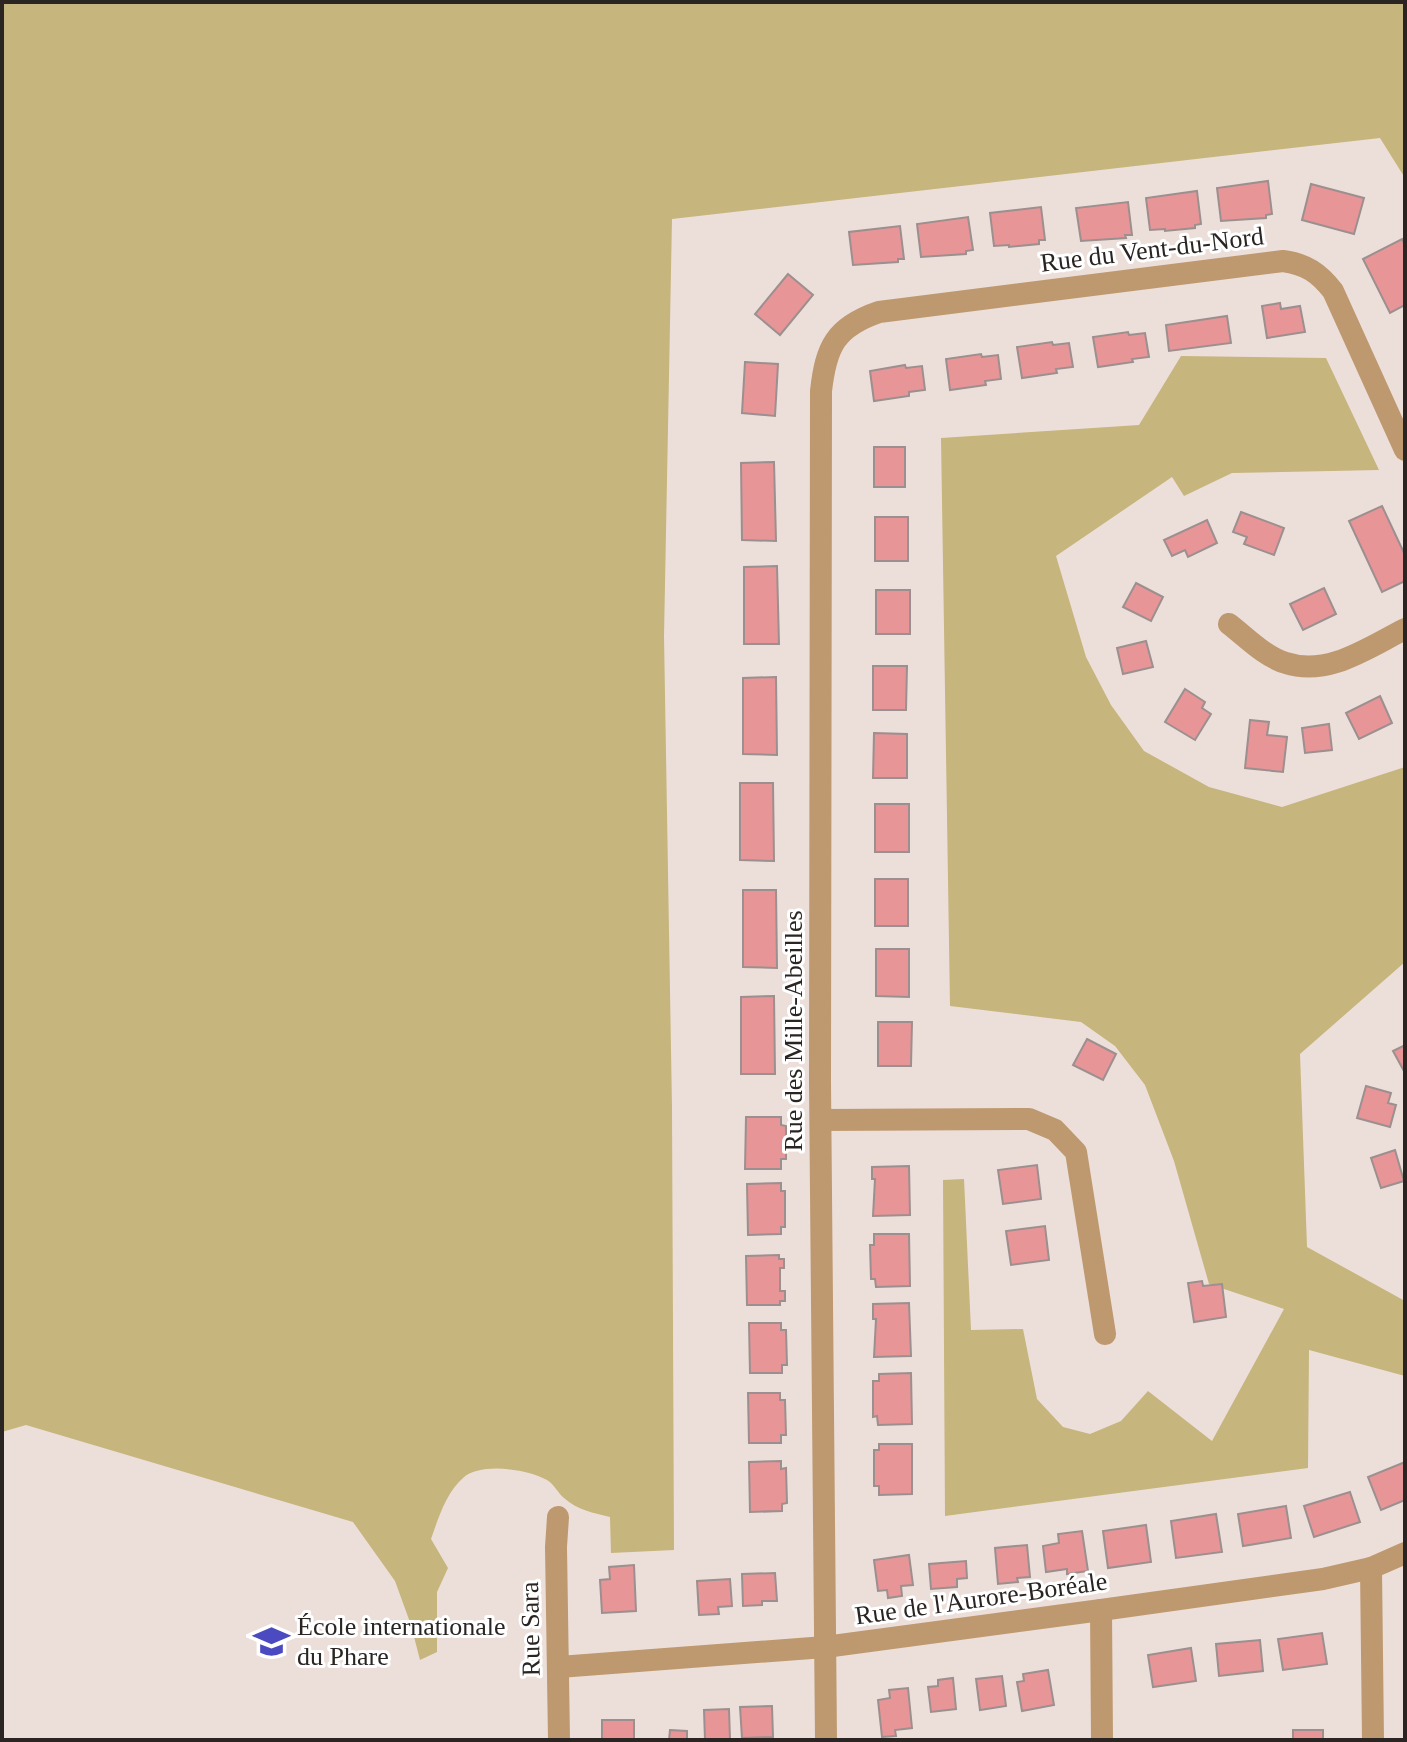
<svg xmlns="http://www.w3.org/2000/svg" width="1407" height="1742" font-family="'Times New Roman',serif">
<style>
.green{fill:#c6b57c}
.building{fill:#e89597;stroke:#9c8f8f;stroke-width:2}
.lines{fill:none;stroke-linecap:round;stroke-linejoin:round}
.minor{stroke:#be996f;stroke-width:22}
.labels{text-anchor:middle;stroke-width:6;stroke-linejoin:round;paint-order:stroke}
.street-label{font-size:26px;fill:#2a2523;stroke:#fff}
.poi-label{font-size:26px;fill:#2a2523;stroke:#fff;text-anchor:start}
</style>
<rect width="100%" height="100%" fill="#ecdfda"/>
<g class="green">
<path d="M2,2H1405V178L1380,138L672,219L664,636L672,1108L674,1550L611,1553L610,1517C594,1513 577,1510 564,1498C558,1493 554,1484 547,1480C528,1469 480,1462 463,1478C446,1493 438,1519 431,1539L448,1568L437,1592V1652L420,1660L411,1625L395,1581L353,1522L26,1425L2,1432Z"/>
<polygon points="1181,356 1326,358 1379,470 1232,473 1184,496 1172,477 1056,556 1086,657 1111,705 1144,751 1209,787 1282,807 1405,767 1405,962 1300,1054 1307,1247 1405,1301 1405,1376 1309,1350 1308,1468 945,1516 943,1180 964,1179 971,1330 1023,1329 1037,1399 1063,1427 1090,1434 1121,1421 1148,1391 1212,1441 1284,1309 1209,1284 1174,1161 1145,1085 1115,1046 1081,1022 950,1006 941,438 1139,425"/>
</g>
<g class="building">
<polygon points="1268,181 1272,214 1266,215 1266,218 1221,221 1217,188"/>
<polygon points="1311,184 1364,198 1354,234 1302,220"/>
<polygon points="1197,191 1201,224 1195,225 1195,228 1165,231 1165,229 1150,230 1146,198"/>
<polygon points="1128,202 1132,235 1125,235 1126,238 1081,241 1076,208"/>
<polygon points="1041,207 1045,240 1039,240 1039,244 1009,247 1009,245 994,246 990,213"/>
<polygon points="968,217 973,250 966,251 966,254 921,257 917,224"/>
<polygon points="900,226 904,259 898,259 898,262 853,265 849,232"/>
<polygon points="1402,239 1405,245 1405,305 1390,313 1363,259"/>
<polygon points="788,274 813,295 780,335 755,314"/>
<polygon points="1280,303 1281,309 1300,306 1305,332 1267,338 1262,306"/>
<polygon points="1227,316 1231,343 1169,351 1166,325"/>
<polygon points="1128,332 1129,335 1145,333 1149,357 1132,359 1133,362 1098,367 1093,337"/>
<polygon points="1052,342 1053,345 1069,343 1073,367 1056,369 1057,373 1022,378 1017,347"/>
<polygon points="981,354 982,357 998,355 1001,379 985,381 986,385 950,390 946,359"/>
<polygon points="745,362 778,364 775,416 742,413"/>
<polygon points="905,365 906,368 922,366 925,390 909,392 909,396 874,401 870,371"/>
<rect x="874" y="447" width="31" height="40"/>
<polygon points="774,462 776,541 742,540 741,463"/>
<polygon points="1382,506 1405,555 1405,581 1382,592 1349,521"/>
<polygon points="1241,512 1284,528 1274,555 1244,544 1247,537 1233,532"/>
<rect x="875" y="517" width="33" height="44"/>
<polygon points="1207,520 1217,543 1188,557 1185,550 1172,556 1164,540"/>
<polygon points="777,566 779,644 744,644 744,567"/>
<polygon points="1136,583 1163,597 1151,621 1123,607"/>
<polygon points="1324,588 1336,614 1303,630 1290,604"/>
<rect x="876" y="590" width="34" height="44"/>
<polygon points="1146,641 1153,667 1123,674 1117,648"/>
<polygon points="873,666 907,666 906,710 873,710"/>
<polygon points="776,677 777,755 743,754 743,678"/>
<polygon points="1185,689 1205,702 1202,708 1211,714 1195,740 1165,722"/>
<polygon points="1380,696 1392,723 1359,739 1346,713"/>
<polygon points="1250,720 1269,722 1267,735 1287,737 1283,772 1245,768"/>
<polygon points="1329,724 1332,750 1305,753 1302,728"/>
<polygon points="874,733 907,734 907,778 873,778"/>
<polygon points="740,783 773,783 774,861 740,860"/>
<rect x="875" y="804" width="34" height="48"/>
<rect x="875" y="879" width="33" height="47"/>
<polygon points="743,890 776,890 777,968 743,967"/>
<polygon points="876,949 909,949 909,997 876,996"/>
<polygon points="774,996 775,1074 741,1074 741,997"/>
<polygon points="878,1022 912,1022 911,1066 878,1066"/>
<polygon points="1087,1039 1116,1054 1103,1080 1073,1065"/>
<polygon points="1405,1045 1405,1073 1393,1051"/>
<polygon points="1366,1086 1391,1093 1388,1103 1396,1105 1390,1127 1357,1118"/>
<polygon points="746,1117 781,1117 781,1125 786,1126 786,1159 781,1159 781,1169 745,1169"/>
<polygon points="1395,1150 1404,1181 1381,1188 1371,1158"/>
<polygon points="1037,1165 1041,1199 1003,1204 998,1170"/>
<polygon points="909,1166 910,1215 873,1216 875,1179 872,1179 872,1167"/>
<polygon points="781,1183 781,1191 785,1191 785,1227 781,1227 781,1234 748,1235 747,1184"/>
<polygon points="1045,1226 1049,1260 1011,1265 1006,1231"/>
<polygon points="874,1234 909,1234 910,1286 876,1287 875,1279 871,1279 870,1245 874,1245"/>
<polygon points="779,1255 779,1259 784,1259 784,1268 780,1268 780,1291 785,1291 785,1301 780,1301 780,1305 747,1305 746,1256"/>
<polygon points="1202,1281 1203,1286 1222,1284 1226,1317 1194,1322 1188,1283"/>
<polygon points="909,1303 911,1356 874,1357 876,1319 873,1319 873,1304"/>
<polygon points="749,1323 781,1323 781,1330 786,1330 787,1365 782,1365 782,1373 750,1373"/>
<polygon points="911,1373 912,1424 878,1425 877,1416 873,1417 873,1381 879,1381 879,1374"/>
<polygon points="748,1393 780,1393 780,1400 785,1400 786,1435 781,1435 781,1443 749,1443"/>
<polygon points="879,1444 912,1444 912,1494 879,1495 879,1486 874,1486 874,1450 879,1450"/>
<polygon points="781,1461 781,1469 786,1468 787,1503 782,1504 782,1511 750,1512 749,1462"/>
<polygon points="1405,1462 1405,1500 1381,1510 1368,1477"/>
<polygon points="1350,1492 1360,1522 1314,1537 1304,1506"/>
<polygon points="1286,1506 1291,1538 1243,1546 1238,1514"/>
<polygon points="1216,1514 1222,1552 1176,1558 1171,1521"/>
<polygon points="1146,1525 1151,1562 1108,1568 1103,1531"/>
<polygon points="1082,1531 1088,1571 1067,1574 1067,1569 1046,1572 1043,1546 1059,1543 1058,1534"/>
<polygon points="1027,1545 1030,1577 1017,1578 1018,1582 998,1584 995,1548"/>
<polygon points="909,1555 913,1585 901,1586 902,1596 888,1598 887,1590 878,1591 874,1560"/>
<polygon points="966,1561 967,1578 957,1579 957,1587 931,1589 929,1564"/>
<polygon points="634,1565 636,1611 602,1613 600,1580 610,1579 609,1567"/>
<polygon points="775,1573 777,1601 762,1601 762,1605 743,1606 742,1574"/>
<polygon points="730,1579 732,1606 718,1607 719,1614 699,1615 697,1581"/>
<polygon points="1322,1633 1327,1664 1283,1670 1278,1639"/>
<polygon points="1260,1640 1263,1671 1219,1676 1216,1644"/>
<polygon points="1191,1648 1196,1681 1153,1687 1148,1655"/>
<polygon points="1048,1670 1054,1705 1022,1711 1017,1682 1024,1681 1023,1674"/>
<polygon points="1002,1676 1006,1706 980,1710 976,1679"/>
<polygon points="953,1678 956,1709 931,1712 928,1687 938,1686 938,1680"/>
<polygon points="908,1688 912,1728 895,1730 896,1736 882,1737 878,1700 890,1698 889,1690"/>
<polygon points="772,1706 773,1737 742,1738 740,1707"/>
<polygon points="729,1709 730,1740 705,1740 704,1710"/>
<rect x="602" y="1720" width="32" height="20"/>
<polygon points="670,1730 687,1731 687,1740 669,1740"/>
<rect x="1293" y="1730" width="30" height="10"/>
</g>
<g class="lines">
<g class="minor">
<path d="M1229,624C1246,637 1265,657 1286,663C1328,677 1369,647 1405,629"/>
<polyline points="821,1120 1029,1119 1055,1130 1076,1152 1105,1334"/>
<polyline points="558,1517 556,1547 559,1740"/>
<polyline points="1371,1568 1373,1740"/>
<polyline points="1101,1610 1102,1740"/>
<polyline points="559,1667 825,1647 1101,1610 1323,1579 1371,1568 1405,1553"/>
<path d="M826,1740L820,1083L821,391C826,347 835,327 879,312L1283,261C1306,264 1319,273 1333,291L1405,450"/>
</g>
</g>
<defs>
<symbol id="school-bare" viewBox="-9 -9 18 18"><path d="M0-5L7-2L0 1L-7-2ZM-4 1L0 2.5L4 1V4Q0 6-4 4Z" fill="#4c4ac0" stroke="#fff" stroke-width="2.5" paint-order="stroke"/></symbol>
</defs>
<g fill-rule="evenodd">
<use href="#school-bare" x="246" y="1616" width="51" height="51"/>
</g>
<g class="labels">
<g class="street-label">
<text transform="translate(1152 249) rotate(-7)" y="9">Rue du Vent-du-Nord</text>
<text transform="translate(793 1031) rotate(-90)" y="9">Rue des Mille-Abeilles</text>
<text transform="translate(981 1598) rotate(-8)" y="9">Rue de l'Aurore-Boréale</text>
<text transform="translate(530 1629) rotate(-91)" y="9">Rue Sara</text>
</g>
<g class="poi-label">
<text x="297" y="1635">École internationale<tspan x="297" dy="30">du Phare</tspan></text>
</g>
</g>
<rect width="1407" height="1742" fill="none" stroke="#2a2523" stroke-width="8"/>
</svg>
